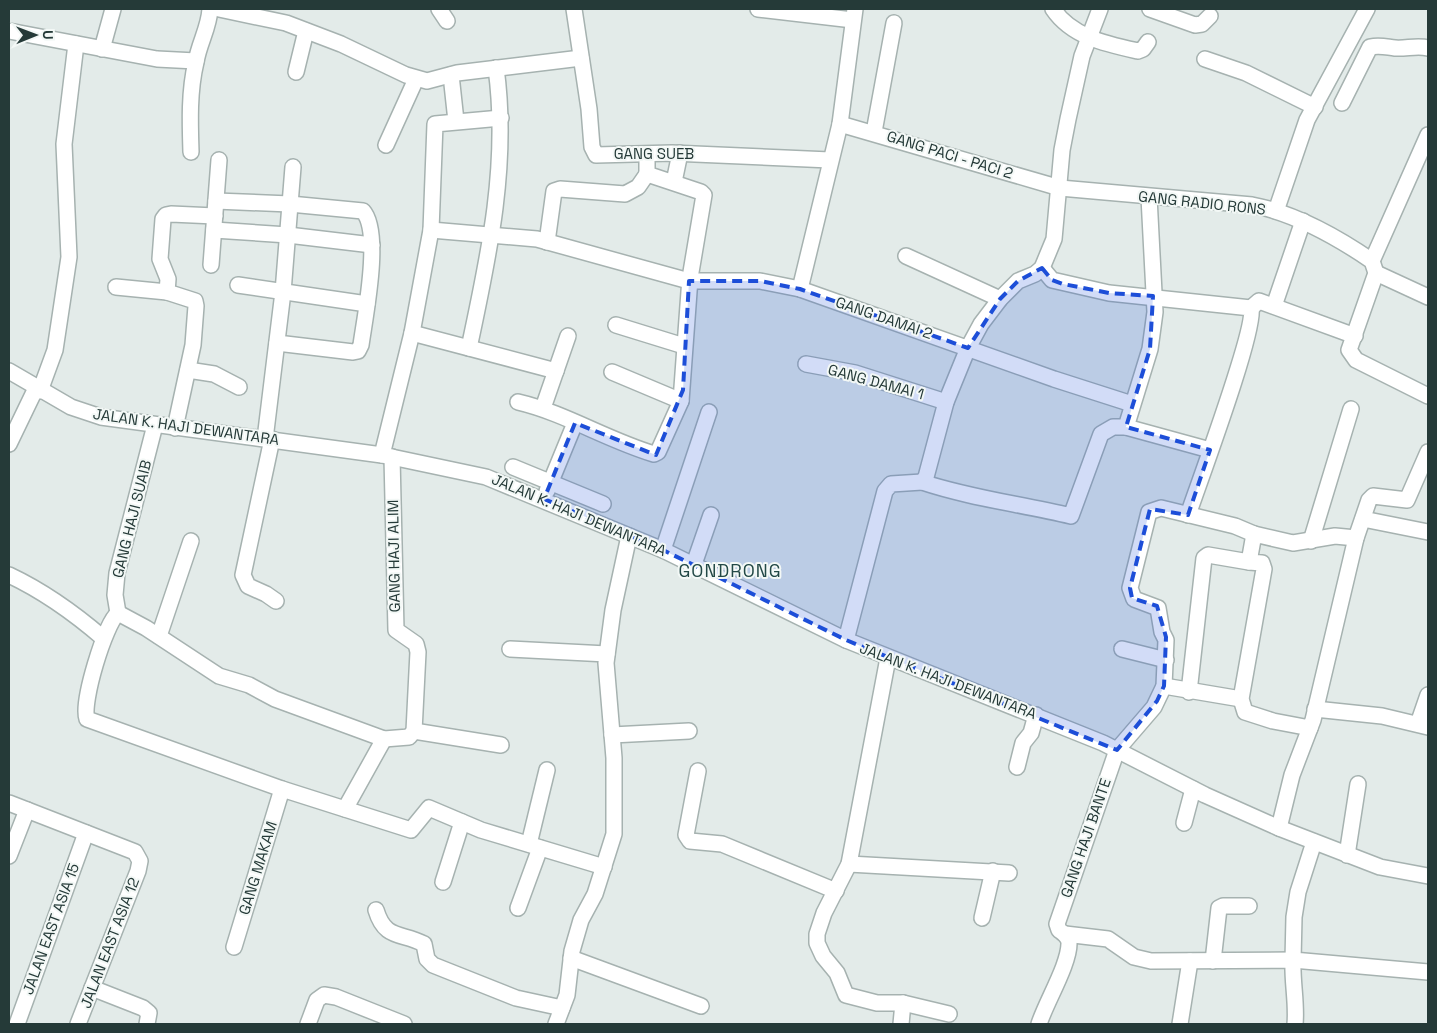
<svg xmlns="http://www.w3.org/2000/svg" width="1437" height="1033" font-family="'Space Grotesk',sans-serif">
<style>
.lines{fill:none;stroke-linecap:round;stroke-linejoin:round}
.minor-casing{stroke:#a6b2b0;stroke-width:18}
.minor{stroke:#fff;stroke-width:15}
.marked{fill:#1d4ed8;fill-opacity:0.2;stroke:#1d4ed8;stroke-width:4;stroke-dasharray:10 6;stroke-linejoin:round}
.labels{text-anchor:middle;stroke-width:4;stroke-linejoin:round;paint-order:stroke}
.street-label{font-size:15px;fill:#253a38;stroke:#f3f8f6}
.quarter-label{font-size:18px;letter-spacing:1px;fill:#234947;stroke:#f3f8f6}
</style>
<rect width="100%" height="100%" fill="#e3ebe9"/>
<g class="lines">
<defs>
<g id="minor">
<polyline points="219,9 286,23 341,44 406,75 427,81 457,73 581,58"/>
<polyline points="439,9 447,21"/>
<polyline points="574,9 589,109 592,147 596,155 672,153 830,160"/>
<polyline points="758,9 853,20"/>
<path d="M1053,9C1072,37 1106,44 1138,51L1143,49L1148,42"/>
<polyline points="1150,9 1195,25 1202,24 1210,16"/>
<polyline points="9,31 157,59 196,61"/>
<polyline points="102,49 113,9"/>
<polyline points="1205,59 1246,73 1315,107"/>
<polyline points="296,72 306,31"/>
<polyline points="451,75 456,121"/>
<path d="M1342,103L1370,47C1380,45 1386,47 1395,48C1406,49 1417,45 1428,48"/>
<path d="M840,124L1060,188L1252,205C1294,213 1337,237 1372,261L1376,273L1349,350L1356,360L1428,396"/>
<polyline points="874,132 894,23"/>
<polyline points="386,145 416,79"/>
<path d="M191,152C190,122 189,91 196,62C199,43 209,28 210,9"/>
<polyline points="647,155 647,174 701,192 704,195 690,278 681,401"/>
<polyline points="674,182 680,153"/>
<path d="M216,201L290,204L363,211C382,232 365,316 361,345L358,351L353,352L277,343"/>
<polyline points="1276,211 1307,120 1367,9"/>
<polyline points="214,230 288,235 372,245"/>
<polyline points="431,230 537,239 689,281 760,281 800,289 1054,379 1132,404"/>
<polyline points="547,242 554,191 560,189 625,194 638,187 647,174"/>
<polyline points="906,256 1000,299"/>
<polyline points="1372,261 1428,135"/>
<polyline points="211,265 219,160"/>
<path d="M1042,268L1052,280L1109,293L1251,308C1257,327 1198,485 1188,515"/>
<polyline points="1376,273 1428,297"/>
<polyline points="238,285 367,304"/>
<polyline points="116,287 167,292"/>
<polyline points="800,289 840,124 855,9"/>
<polyline points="1274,306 1303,221"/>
<polyline points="1251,308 1259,301 1355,336"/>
<polyline points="616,325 684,346"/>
<polyline points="412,333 556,371"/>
<path d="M469,348C489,255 509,163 496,68"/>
<polyline points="806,364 855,373 946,402"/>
<polyline points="188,370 214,374 239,387"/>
<polyline points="9,371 71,407 101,417 382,455 486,477 663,550 846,640 1103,743 1205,795 1279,828 1380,867 1428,876"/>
<polyline points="40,391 55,350 69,257 64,144 76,44"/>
<path d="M518,402C565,413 607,440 654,454L658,452L681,401L612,372"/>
<polyline points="543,408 568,336"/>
<polyline points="1126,427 1210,450"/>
<polyline points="175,428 193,345 196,306 195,301 167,292 168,279 160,259 163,219 166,215 171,214 215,216"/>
<polyline points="265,439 283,292 293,167"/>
<polyline points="272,439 243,575 248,586 266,594 276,601"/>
<polyline points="9,444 36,388"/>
<polyline points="382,455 412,333 431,230 435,124 501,118"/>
<path d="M392,457L396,630L416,644L418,652L414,731L409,737L384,739L275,699L249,685L219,676L146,628L118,613C105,624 81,703 87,719L282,789L411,830L429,808L481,830L604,867"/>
<polyline points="513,467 603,504"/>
<path d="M922,482C970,498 1021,504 1071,516L1101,434L1113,427H1126L1150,349L1155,312L1149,197"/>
<polyline points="547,491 575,423"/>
<polyline points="1363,519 1428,532"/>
<polyline points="1311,541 1351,409"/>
<polyline points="663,550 709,412"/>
<polyline points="694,564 711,515"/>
<path d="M9,575C43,591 74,613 103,638"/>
<polyline points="118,613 115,595 117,573 155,425"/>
<polyline points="159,636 191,541"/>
<polyline points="846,640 885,491 891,484 922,482 926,477 946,402 968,348 981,324 1000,299 1018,281 1035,274 1042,268 1054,239 1062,150 1068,119 1082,56 1100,9"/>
<polyline points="510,649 607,654"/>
<polyline points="1122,649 1166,660"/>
<polyline points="888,658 849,864 824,913 817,934 817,943 823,956 837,973 846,995 877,1003 903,1003 949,1014"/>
<polyline points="1164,686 1241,699"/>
<polyline points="1189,692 1204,558 1208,555 1249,562"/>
<polyline points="1315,709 1382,716 1428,727"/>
<polyline points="1418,724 1428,695"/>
<polyline points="1310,728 1273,721 1245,712 1241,699 1264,569 1262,563 1249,562 1254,534 1293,543 1335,536 1356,538"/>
<polyline points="414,731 501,745"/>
<polyline points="612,735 689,731"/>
<polyline points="1017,767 1023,743 1031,733 1036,715"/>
<polyline points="698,771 686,835 690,841 722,844 836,891"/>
<polyline points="9,803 135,852 140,861 138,871 78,1024"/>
<polyline points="345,809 384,739"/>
<polyline points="1184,823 1193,789"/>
<polyline points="1279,828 1292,775 1313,720 1356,538 1369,500 1373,496 1407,500 1428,452"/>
<polyline points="1314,842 1298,892 1294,917 1293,960 1428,972"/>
<polyline points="529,844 547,770"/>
<polyline points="1347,855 1358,784"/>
<polyline points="9,856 27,810"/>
<polyline points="849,864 1009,873"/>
<polyline points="443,882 462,822"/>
<polyline points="518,908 540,848"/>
<path d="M376,910C385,940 401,932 424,944L427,959L433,965L516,998L562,1008"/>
<polyline points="982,918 993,871"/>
<path d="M1065,934L1108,939L1134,957L1151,961L1293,960C1292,982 1297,1003 1295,1024"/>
<polyline points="234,947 282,789"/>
<polyline points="571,958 701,1006"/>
<polyline points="1213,961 1219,908 1223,906 1249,906"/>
<polyline points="92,988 143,1008 149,1013 147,1024"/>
<polyline points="17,1024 86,833"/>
<polyline points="308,1024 317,1000 324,995 336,997 404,1024"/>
<polyline points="556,1024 567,995 572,951 581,920 595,894 614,834 614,758 606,663 613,610 629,536"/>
<polyline points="901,1024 903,1003"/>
<path d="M1039,1024C1046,1002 1070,963 1069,942C1068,936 1063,933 1059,930L1057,924L1117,750L1154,707L1164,686L1166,640L1162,632L1158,608L1134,599L1130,588L1149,512L1161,508L1235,526L1254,534"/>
<polyline points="1180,1024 1190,961"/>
</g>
</defs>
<use href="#minor" class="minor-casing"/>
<use href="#minor" class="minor"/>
</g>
<path class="marked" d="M1042,268L1052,280L1063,284L1109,293L1153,296L1150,349L1126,427L1210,450L1188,515L1150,509L1130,588L1132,598L1157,606L1166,637L1164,686L1157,701L1117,750L846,640L663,550L544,499L575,423L656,455L683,390L689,281H760L800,289L968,348L1000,299L1018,281Z"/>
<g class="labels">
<g class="street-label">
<text x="654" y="159">GANG SUEB</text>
<text transform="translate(950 155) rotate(17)" y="5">GANG PACI - PACI 2</text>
<text transform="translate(1202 203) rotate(6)" y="5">GANG RADIO RONS</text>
<text transform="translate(884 318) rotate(19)" y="5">GANG DAMAI 2</text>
<text transform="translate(876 382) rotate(15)" y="5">GANG DAMAI 1</text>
<text transform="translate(186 427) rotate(8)" y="5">JALAN K. HAJI DEWANTARA</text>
<text transform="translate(579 515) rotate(23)" y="5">JALAN K. HAJI DEWANTARA</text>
<text transform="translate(132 519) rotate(-76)" y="5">GANG HAJI SUAIB</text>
<text transform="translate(394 556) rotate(-91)" y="5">GANG HAJI ALIM</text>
<text transform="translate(948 681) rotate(21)" y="5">JALAN K. HAJI DEWANTARA</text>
<text transform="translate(1086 838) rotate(-71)" y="5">GANG HAJI BANTE</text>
<text transform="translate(258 868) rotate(-73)" y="5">GANG MAKAM</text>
<text transform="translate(51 929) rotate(-70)" y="5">JALAN EAST ASIA 15</text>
<text transform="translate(110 943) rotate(-69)" y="5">JALAN EAST ASIA 12</text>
</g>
<g class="quarter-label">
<text x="730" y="577">GONDRONG</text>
</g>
</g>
<rect width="1437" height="1033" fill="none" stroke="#253a38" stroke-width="20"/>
<g transform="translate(35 35) rotate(89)" stroke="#f3f8f6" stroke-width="4" paint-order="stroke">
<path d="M0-4L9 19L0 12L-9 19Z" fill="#253a38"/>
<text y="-8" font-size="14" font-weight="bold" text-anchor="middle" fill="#253a38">U</text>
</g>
</svg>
